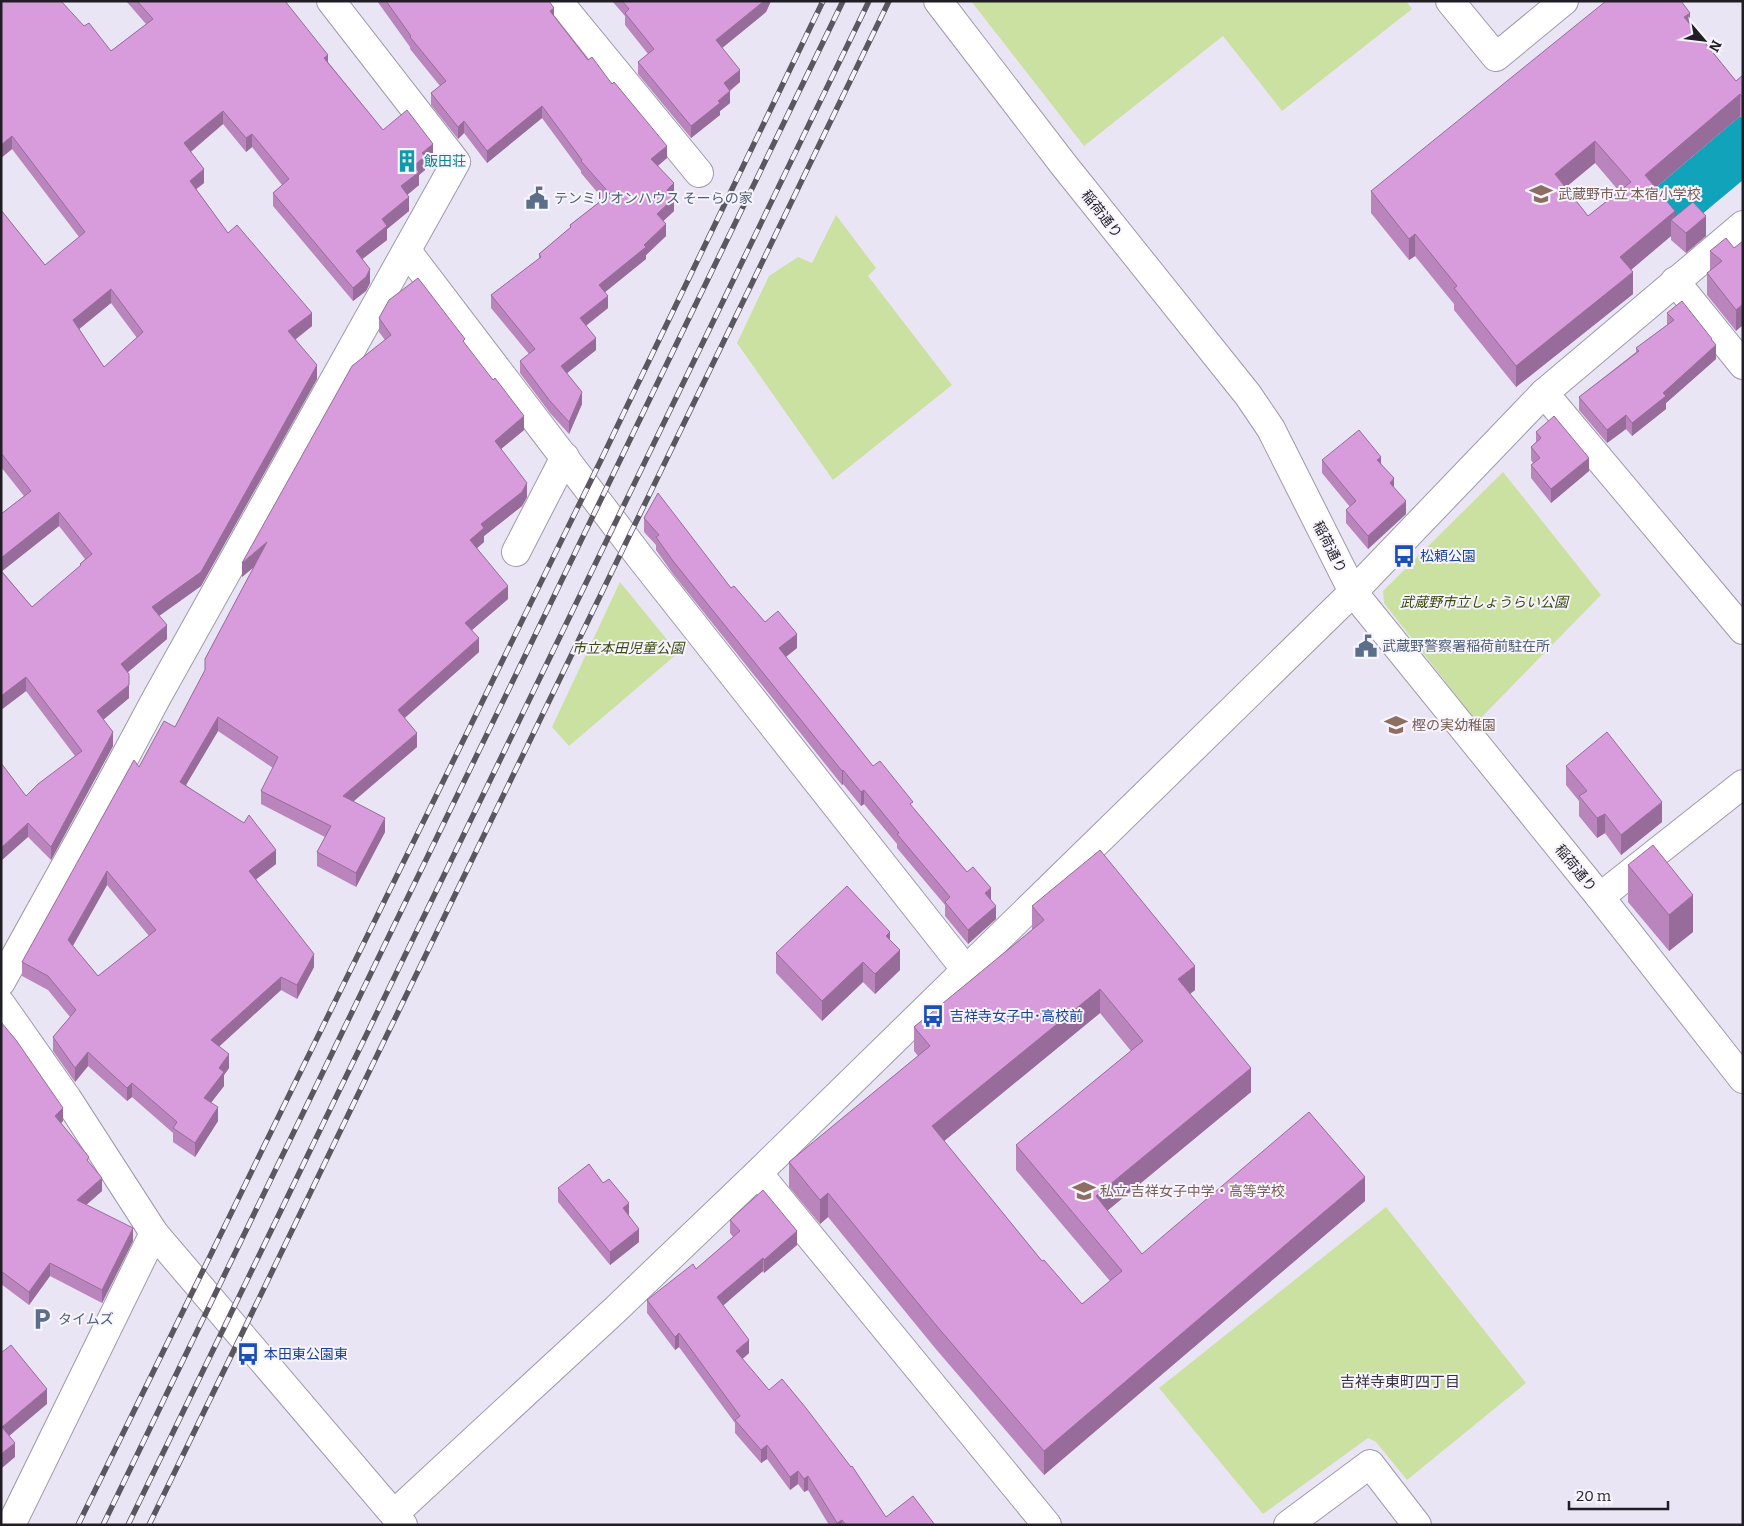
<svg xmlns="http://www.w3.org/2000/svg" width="1744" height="1526" font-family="Bitter,'Noto Sans JP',serif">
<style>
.green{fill:#cbe1a2}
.water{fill:#11a3ba}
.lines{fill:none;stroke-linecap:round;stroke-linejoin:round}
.minor-casing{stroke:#9f9aa9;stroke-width:30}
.minor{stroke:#fff;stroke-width:28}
.rail-casing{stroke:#5a5760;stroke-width:5.5}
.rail{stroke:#f7f4fd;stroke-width:4;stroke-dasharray:11;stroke-linecap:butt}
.wall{fill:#ba85bd;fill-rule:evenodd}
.shaded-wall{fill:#976c9a}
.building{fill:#d89bdc;stroke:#976c9a;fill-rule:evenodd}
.labels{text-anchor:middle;stroke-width:4;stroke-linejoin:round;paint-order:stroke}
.culture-label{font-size:14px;fill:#0d838f;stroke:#f7f4fd;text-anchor:start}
.education-label{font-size:14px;fill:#785e54;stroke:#f7f4fd;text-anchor:start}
.service-label{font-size:14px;fill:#4e5e75;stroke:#f7f4fd;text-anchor:start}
.street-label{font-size:14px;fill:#201e24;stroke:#f7f4fd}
.transit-label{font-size:14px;fill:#164399;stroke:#f7f4fd;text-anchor:start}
.park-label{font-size:14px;font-style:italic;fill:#39490c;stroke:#f7f4fd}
.neighbourhood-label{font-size:15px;fill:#35313d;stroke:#f7f4fd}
</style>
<rect width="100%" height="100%" fill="#eae5f5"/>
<g class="green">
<polygon points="971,1 1406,1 1412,9 1282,111 1223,36 1084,146"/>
<polygon points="836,215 876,268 868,276 952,385 833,480 737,343 769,276 798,257 812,263"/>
<polygon points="1503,472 1601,595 1477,722 1384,603 1383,591"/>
<polygon points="620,582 678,653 569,746 552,727"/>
<polygon points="1386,1207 1526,1383 1407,1480 1376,1442 1368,1438 1263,1514 1159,1388"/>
</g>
<polygon class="water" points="1740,116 1743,119 1743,180 1677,235 1645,197"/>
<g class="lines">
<defs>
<g id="minor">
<polyline points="558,1 699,173"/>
<polyline points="938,1 1063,164 1248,395 1271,429 1353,592 1600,897 1743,1079"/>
<polyline points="1450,1 1496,57 1564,1"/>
<polyline points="407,251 640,557 966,970"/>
<polyline points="1675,281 1743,365"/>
<polyline points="1544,393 1743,630"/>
<polyline points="516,552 565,457"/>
<polyline points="1600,897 1743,784"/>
<polyline points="1,982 103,798 157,697 456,162 331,1"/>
<polyline points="1,1004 67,1098 154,1233 403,1525"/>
<polyline points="758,1173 1047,1525"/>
<polyline points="394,1514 615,1310 758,1173 1353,592 1544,393 1743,225"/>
<polyline points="11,1525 154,1233"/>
<polyline points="1288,1525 1370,1464 1417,1525"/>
</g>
</defs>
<use href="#minor" class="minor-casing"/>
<use href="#minor" class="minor"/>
<defs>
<g id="rail">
<polyline points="78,1525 601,460 823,1"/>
<polyline points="103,1525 843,1"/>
<polyline points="128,1525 869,1"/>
<polyline points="149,1525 889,1"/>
</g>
</defs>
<use href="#rail" class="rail-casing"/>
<use href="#rail" class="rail"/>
</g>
<g class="wall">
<path d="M1,1L84,26L111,51L146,24L126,1H289L286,3L328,62L383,130L433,158L425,165V170L419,175V185L407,195L409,211L387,229V240L362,259L370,283L366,291L353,301L273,206V193L282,185L252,147L246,152L223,124L191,152L204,183L196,189L228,233L312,326L295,340L317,379L201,586L159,616L167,639L128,672L129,698L103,720L113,746L51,860L28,837L26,796L75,756L26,691L1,710V514L24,496L1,467V210L45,265L79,237L12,149L1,158ZM111,303L137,338L104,367L79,329ZM59,526L85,559L80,564V567L32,607L2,571Z"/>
<polygon points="377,1 549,1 554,15 667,158 658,166 674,195 673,197 674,211 663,221 666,236 646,255 646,259 605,292 608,308 586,326 596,350 567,373 582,404 569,434 550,413 520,373 520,361 529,354 491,308 491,295 539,259 539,254 570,228 570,225 603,199 581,173 581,171 542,118 487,163 464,133 458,139 431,105 431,93 440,86 410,49 410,47"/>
<polygon points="612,1 771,1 766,12 722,48 740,82 730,91 730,103 720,111 720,115 691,138 638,74 638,62 648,54 625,25 625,16"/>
<path d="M1690,25L1736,81L1743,75V119L1740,116L1655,188L1675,217L1706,236L1686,253L1671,240V236L1631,270L1633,294L1516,387L1454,310V304L1415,256L1409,260L1371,213V191ZM1595,163L1619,191L1588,216L1565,188Z"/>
<polygon points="1743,241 1736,331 1707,295 1707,273 1710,271 1710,251 1734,248"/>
<polygon points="1667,313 1712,341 1716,359 1666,403 1666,409 1632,436 1626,429 1607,443 1579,410 1579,397 1636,352 1636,348 1667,325"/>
<path d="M379,318L465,344L524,430L501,449L527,497L522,506L484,536V542L477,548L508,599L472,630L479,652L404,718L417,747L353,802L385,832L356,887L317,866V852L325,837L261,804V791L273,768L218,731L186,785L276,864L256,879L314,967L297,999L281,990L219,1046L229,1068L224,1075V1086L211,1102L218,1121L195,1157L173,1142V1133L132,1097L127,1101L88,1066L75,1082L53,1051V1037L70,1017L48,990L22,976V962L139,767L175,727L205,671V659L254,567L242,577L385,340L379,332ZM107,885L149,936L98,976L73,946Z"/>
<polygon points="1536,432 1589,471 1551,503 1531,478 1531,465 1533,463 1531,460 1531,447 1536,442"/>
<polygon points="1322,460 1381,463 1394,488 1406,514 1368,549 1346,523 1346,510 1350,507 1322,473"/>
<polygon points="644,518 731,588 765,622 797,648 786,657 873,766 913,808 991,900 996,919 968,944 945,916 945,905 897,848 897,844 864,804 861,806 843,784 842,785 673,574 656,550 656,545 644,532"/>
<polygon points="1566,766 1662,822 1621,855 1605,833 1597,838 1579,816 1579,801 1566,785"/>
<polygon points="1628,865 1693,932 1669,951 1628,902"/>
<path d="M1032,906L1195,990L1190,994L1251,1092L1107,1211L1142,1254L1365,1201L1044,1475L935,1348L828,1217L820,1224L789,1187V1162L918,1056L914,1051V1027L1032,930ZM1100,1013L1131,1051L1016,1145V1170L1110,1281L1082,1304L1042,1261L944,1141Z"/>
<polygon points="890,941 900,970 875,994 863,982 822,1021 776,973 776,953"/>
<polygon points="1,1022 63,1121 61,1123 89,1163 102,1191 86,1205 133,1241 102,1303 50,1276 29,1305 1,1284"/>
<polygon points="558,1188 639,1242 610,1265 558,1202"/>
<polygon points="730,1220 797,1245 764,1273 763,1271 723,1305 749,1353 742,1359 769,1390 886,1517 935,1525 829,1525 808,1490 804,1492 798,1484 790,1490 767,1459 761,1463 735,1433 735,1423 679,1347 675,1350 647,1313 647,1300 696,1269 733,1237 730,1233"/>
</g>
<g class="shaded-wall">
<polygon points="764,1 771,1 766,12 716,53 716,40"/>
<polygon points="554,8 554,20 550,11"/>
<polygon points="1690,13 1690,34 1684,17"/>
<polygon points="328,55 328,68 324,58"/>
<polygon points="740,70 740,82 724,95 724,83"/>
<polygon points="730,91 730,103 720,111 720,115 691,138 691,126 718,101"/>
<polygon points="1740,94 1740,116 1645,197 1645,175"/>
<polygon points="542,106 542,118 487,163 487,151"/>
<polygon points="223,111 223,124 184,157 184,143"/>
<polygon points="464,121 464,133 458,139 458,127"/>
<polygon points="252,134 252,147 246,152 246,138"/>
<polygon points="12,136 12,149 1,158 1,145"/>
<polygon points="1595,141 1595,163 1555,196 1555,174"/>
<polygon points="433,144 433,158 425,165 425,170 419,175 419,185 401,200 401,186 422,153"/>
<polygon points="667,146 667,158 651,171 651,159"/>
<polygon points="204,169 204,183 190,194 190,181"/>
<polygon points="674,183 674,195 667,203 667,190"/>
<polygon points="409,197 409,211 387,229 387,240 356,264 356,251 382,219"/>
<polygon points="674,198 674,211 657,227 657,214"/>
<polygon points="1675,211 1675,223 1671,220 1671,236 1620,279 1620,257"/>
<polygon points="1706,216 1706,236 1686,253 1686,233"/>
<polygon points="666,224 666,236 646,255 646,259 599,297 599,285"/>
<polygon points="1415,234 1415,256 1409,260 1409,239"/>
<polygon points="370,269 370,283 366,291 353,301 353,288"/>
<polygon points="1633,272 1633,294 1516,387 1516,366"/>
<polygon points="111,289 111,303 73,334 73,320"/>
<polygon points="608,296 608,308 580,330 580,318"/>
<polygon points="1743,304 1743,325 1736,331 1736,310"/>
<polygon points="312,313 312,326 288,345 288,331"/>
<polygon points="596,338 596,350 561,378 561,366"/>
<polygon points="1711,339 1712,339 1712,348 1716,345 1716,359 1666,403 1666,409 1632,436 1632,423 1663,393"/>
<polygon points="317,365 317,379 201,586 152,621 152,607"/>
<polygon points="582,392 582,404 569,434 569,422"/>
<polygon points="1626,415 1626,429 1607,443 1607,430"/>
<polygon points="524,416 524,430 495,454 495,441"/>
<polygon points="1381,457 1381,470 1377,460"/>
<polygon points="1589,458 1589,471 1551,503 1551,489"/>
<polygon points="1394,478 1394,491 1390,483"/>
<polygon points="527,483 527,497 522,506 484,536 484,542 470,554 470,540 481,524"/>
<polygon points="1406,501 1406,514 1368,549 1368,536"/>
<polygon points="59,512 59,526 1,572 1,558"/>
<polygon points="267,542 267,556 242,577 242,563"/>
<polygon points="508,586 508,599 465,636 465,623"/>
<polygon points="167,625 167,639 121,678 121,664"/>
<polygon points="797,634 797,648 779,662 779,648"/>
<polygon points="479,638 479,652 398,724 398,710"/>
<polygon points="26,677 26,691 1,710 1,696"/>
<polygon points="129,685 129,698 97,725 97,711"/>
<polygon points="218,717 218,731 180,795 180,782"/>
<polygon points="113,732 113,746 51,860 51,847"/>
<polygon points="417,733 417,747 343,810 343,796"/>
<polygon points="843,770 843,784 842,785 842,771"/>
<polygon points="864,790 864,804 861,806 861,792"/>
<polygon points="1662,802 1662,822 1621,855 1621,835"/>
<polygon points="1605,814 1605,833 1597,838 1597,818"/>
<polygon points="385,818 385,832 356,887 356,873"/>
<polygon points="28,823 28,837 1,861 1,848"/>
<polygon points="276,850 276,864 249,885 249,871"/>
<polygon points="107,871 107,885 68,954 68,940"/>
<polygon points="991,888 991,902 985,893"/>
<polygon points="1693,895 1693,932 1669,951 1669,915"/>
<polygon points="996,906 996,919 968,944 968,930"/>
<polygon points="890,932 890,952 886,936"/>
<polygon points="900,950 900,970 875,994 875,974"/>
<polygon points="314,954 314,967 297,999 297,985"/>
<polygon points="863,962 863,982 822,1021 822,1001"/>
<polygon points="1195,966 1195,990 1178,1003 1178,979"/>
<polygon points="281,977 281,990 211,1054 211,1040"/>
<polygon points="1100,989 1100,1013 932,1151 932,1126"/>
<polygon points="88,1052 88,1066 75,1082 75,1068"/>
<polygon points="229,1054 229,1068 224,1075 224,1086 204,1112 204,1098 219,1068"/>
<polygon points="1251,1068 1251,1092 1096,1220 1096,1196"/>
<polygon points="132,1083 132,1097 127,1101 127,1088"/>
<polygon points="218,1107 218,1121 195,1157 195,1143"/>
<polygon points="63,1108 63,1121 55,1129 55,1116"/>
<polygon points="1365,1177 1365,1201 1044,1475 1044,1451"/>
<polygon points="102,1178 102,1191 77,1213 77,1200"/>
<polygon points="828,1193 828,1217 820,1224 820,1200"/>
<polygon points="629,1203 629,1216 623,1208"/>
<polygon points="133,1228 133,1241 102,1303 102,1290"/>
<polygon points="639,1229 639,1242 610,1265 610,1252"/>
<polygon points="797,1231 797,1245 764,1273 764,1260"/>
<polygon points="763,1258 763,1271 717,1311 717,1297"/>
<polygon points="50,1263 50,1276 29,1305 29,1292"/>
<polygon points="679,1333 679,1347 675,1350 675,1337"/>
<polygon points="749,1340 749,1353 736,1365 736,1351"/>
<polygon points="47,1389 47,1404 2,1442 2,1427"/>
<polygon points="15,1443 15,1457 2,1468 1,1475 1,1454"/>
<polygon points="767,1445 767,1459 761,1463 761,1450"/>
<polygon points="798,1471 798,1484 790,1490 790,1477"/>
<polygon points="808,1476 808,1490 804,1492 804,1479"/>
<polygon points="842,1520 842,1525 837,1525 837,1523"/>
</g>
<g class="building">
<path d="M1,1H61L84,26L89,23L111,51L153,19L137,1H285L328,55L324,58L383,130L407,110L433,144L422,153L425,156L414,166L419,172L401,186L409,197L382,219L387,226L356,251L370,269L366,277L353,288L273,193L289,179L252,134L246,138L223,111L184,143L204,169L190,181L228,233L237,225L312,313L288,331L317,365L201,572L152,607L167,625L121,664L129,674V685L97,711L113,732L51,847L28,823L1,848V763L26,796L38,784L82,751L26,677L1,696V571L32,607L81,565L80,564L92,554L59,512L1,558V514L31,491L1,453V210L45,265L85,232L12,136L1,145ZM111,289L143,332L104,367L73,320Z"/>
<polygon points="386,1 549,1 554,8 550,11 588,60 592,57 612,84 614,82 667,146 651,159 674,183 667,190 674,198 657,214 666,224 644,245 646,247 599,285 608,296 580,318 596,338 561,366 582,392 569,422 550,401 520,361 535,349 491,295 541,257 539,254 571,227 570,225 610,194 581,161 582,160 542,106 487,151 464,121 458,127 431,93 446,81 410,37 411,36"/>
<polygon points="622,1 764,1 716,40 740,70 724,83 730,91 718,101 720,103 691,126 638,62 654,49 625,13 629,9"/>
<path d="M1606,1H1681L1690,13L1684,17L1736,81L1743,75V98L1740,94L1645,175L1675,211L1620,257L1633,272L1516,366L1454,288L1457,286L1415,234L1409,239L1371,191ZM1595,141L1631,182L1588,216L1555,174Z"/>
<polygon points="1693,202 1706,216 1686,233 1671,220"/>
<polygon points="1726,238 1734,248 1743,241 1743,304 1736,310 1707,273 1722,261 1710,251"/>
<path d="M418,278L465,339L463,341L493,380L495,378L524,416L495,441L527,483L522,492L481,524L484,528L470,540L508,586L465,623L479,638L398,710L417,733L343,796L385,818L356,873L317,852L331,826L261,791L278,757L218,717L180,782L244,823L249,815L276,850L249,871L314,954L297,985L281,977L211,1040L229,1054L219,1068L224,1072L204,1098L218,1107L195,1143L173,1128L177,1122L132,1083L127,1088L88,1052L75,1068L53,1037L76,1010L48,976L22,962L134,760L139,767L164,721L175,727L205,670V659L267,542L242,563L352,366L391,335L379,318L389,300ZM107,871L156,930L98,976L68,940Z"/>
<polygon points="1682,301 1712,339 1711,339 1716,345 1663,393 1666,396 1632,423 1626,415 1607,430 1579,397 1639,351 1636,348 1674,320 1667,313"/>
<polygon points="1554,416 1589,458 1551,489 1531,465 1540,458 1531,447 1541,438 1536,432"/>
<polygon points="1359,430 1381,457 1377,460 1394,478 1390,483 1406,501 1368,536 1346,510 1356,501 1322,460"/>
<polygon points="658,493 731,588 734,586 765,622 778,611 797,634 779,648 873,766 880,761 913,802 910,804 967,872 973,867 991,888 985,893 996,906 968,930 945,902 950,897 897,834 899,833 864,790 861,792 843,770 842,771 673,561 656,537 659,535 644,518"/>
<polygon points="1607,732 1662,802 1621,835 1605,814 1597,818 1579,796 1587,791 1566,766"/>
<polygon points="1653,845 1693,895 1669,915 1628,865"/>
<path d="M1100,850L1195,966L1178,979L1251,1068L1096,1196L1142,1254L1309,1112L1365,1177L1044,1451L935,1324L828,1193L820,1200L789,1162L930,1046L914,1027L1044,920L1032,906ZM1100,989L1143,1041L1016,1145L1122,1271L1082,1304L1044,1260L1042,1261L932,1126Z"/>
<polygon points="847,886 890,932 886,936 900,950 875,974 863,962 822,1001 776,953"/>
<polygon points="1,1022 16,1040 63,1108 55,1116 89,1157 87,1160 102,1178 77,1200 133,1228 102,1290 50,1263 29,1292 1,1271"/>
<polygon points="589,1164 603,1183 609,1179 629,1203 623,1208 639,1229 610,1252 558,1188"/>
<polygon points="763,1190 797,1231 764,1260 763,1258 717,1297 749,1340 736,1351 769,1390 782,1379 806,1408 851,1467 852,1466 886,1517 913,1496 935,1525 846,1525 842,1520 837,1523 808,1476 804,1479 798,1471 790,1477 767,1445 761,1450 735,1420 740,1416 679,1333 675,1337 647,1300 693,1264 696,1269 740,1231 730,1220"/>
<polygon points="11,1345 47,1389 2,1427 15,1443 1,1454 1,1353"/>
</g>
<defs>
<symbol id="building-bare" viewBox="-9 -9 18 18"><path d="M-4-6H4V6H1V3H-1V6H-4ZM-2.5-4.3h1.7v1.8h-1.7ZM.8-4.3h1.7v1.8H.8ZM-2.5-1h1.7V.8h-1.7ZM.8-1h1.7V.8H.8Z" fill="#0f9aa8" stroke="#f7f4fd" stroke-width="2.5" paint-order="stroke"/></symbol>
<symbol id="school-bare" viewBox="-9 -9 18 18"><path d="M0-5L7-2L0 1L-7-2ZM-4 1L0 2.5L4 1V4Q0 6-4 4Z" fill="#8d6e63" stroke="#f7f4fd" stroke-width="2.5" paint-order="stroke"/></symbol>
<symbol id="civic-bare" viewBox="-9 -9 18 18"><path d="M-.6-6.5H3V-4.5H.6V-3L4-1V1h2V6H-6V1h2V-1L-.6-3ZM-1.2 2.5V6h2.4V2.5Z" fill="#5c6f8a" stroke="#f7f4fd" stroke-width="2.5" paint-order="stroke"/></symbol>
<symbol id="bus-bare" viewBox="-9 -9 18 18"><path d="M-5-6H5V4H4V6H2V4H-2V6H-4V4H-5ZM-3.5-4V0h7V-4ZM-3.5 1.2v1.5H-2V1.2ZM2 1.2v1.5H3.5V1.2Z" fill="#1a4fb4" stroke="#f7f4fd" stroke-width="2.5" paint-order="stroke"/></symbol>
<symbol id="parking-bare" viewBox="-9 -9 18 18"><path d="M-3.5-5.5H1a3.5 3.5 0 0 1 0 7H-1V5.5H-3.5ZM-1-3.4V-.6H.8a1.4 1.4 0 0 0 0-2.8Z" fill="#5c6f8a" stroke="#f7f4fd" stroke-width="2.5" paint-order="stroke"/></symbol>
</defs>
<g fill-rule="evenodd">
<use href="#building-bare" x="391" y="145" width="32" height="32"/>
<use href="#school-bare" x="1525" y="178" width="32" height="32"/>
<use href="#civic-bare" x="521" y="182" width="32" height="32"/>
<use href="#bus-bare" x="1388" y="540" width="32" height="32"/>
<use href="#civic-bare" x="1350" y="630" width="32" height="32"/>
<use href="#school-bare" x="1380" y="709" width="32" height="32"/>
<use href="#bus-bare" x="917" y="1000" width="32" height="32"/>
<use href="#school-bare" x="1068" y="1175" width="32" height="32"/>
<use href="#parking-bare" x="26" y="1303" width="32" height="32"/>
<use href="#bus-bare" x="232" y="1338" width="32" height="32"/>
</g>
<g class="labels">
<g class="culture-label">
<text x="424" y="166">飯田荘</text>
</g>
<g class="education-label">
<text x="1558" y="199">武蔵野市立 本宿小学校</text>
<text x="1412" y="730">樫の実幼稚園</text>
<text x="1100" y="1196">私立 吉祥女子中学・高等学校</text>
</g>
<g class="service-label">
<text x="554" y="203">テンミリオンハウス そーらの家</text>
<text x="1382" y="651">武蔵野警察署稲荷前駐在所</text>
<text x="58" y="1324">タイムズ</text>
</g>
<g class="street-label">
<text transform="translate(1102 214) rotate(52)" y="5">稲荷通り</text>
<text transform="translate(1330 547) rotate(63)" y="5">稲荷通り</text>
<text transform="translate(1576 868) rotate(51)" y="5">稲荷通り</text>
</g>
<g class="transit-label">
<text x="1420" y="561">松頼公園</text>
<text x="950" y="1021">吉祥寺女子中･高校前</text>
<text x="264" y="1359">本田東公園東</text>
</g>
<g class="park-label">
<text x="1484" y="607">武蔵野市立しょうらい公園</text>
<text x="628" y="653">市立本田児童公園</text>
</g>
<g class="neighbourhood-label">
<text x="1400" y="1387">吉祥寺東町四丁目</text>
</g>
</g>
<rect width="1744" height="1526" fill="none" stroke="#201e24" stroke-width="5"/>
<g transform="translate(1704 40) rotate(118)" stroke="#f7f4fd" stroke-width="4" paint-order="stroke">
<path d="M0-4L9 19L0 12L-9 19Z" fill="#201e24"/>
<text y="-8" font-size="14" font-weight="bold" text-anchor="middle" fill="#201e24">N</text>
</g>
<path d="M1569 1501v8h99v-8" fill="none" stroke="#201e24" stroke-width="2.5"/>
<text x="1576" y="1501" font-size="15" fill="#201e24" stroke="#f7f4fd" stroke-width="4" paint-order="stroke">20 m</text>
</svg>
